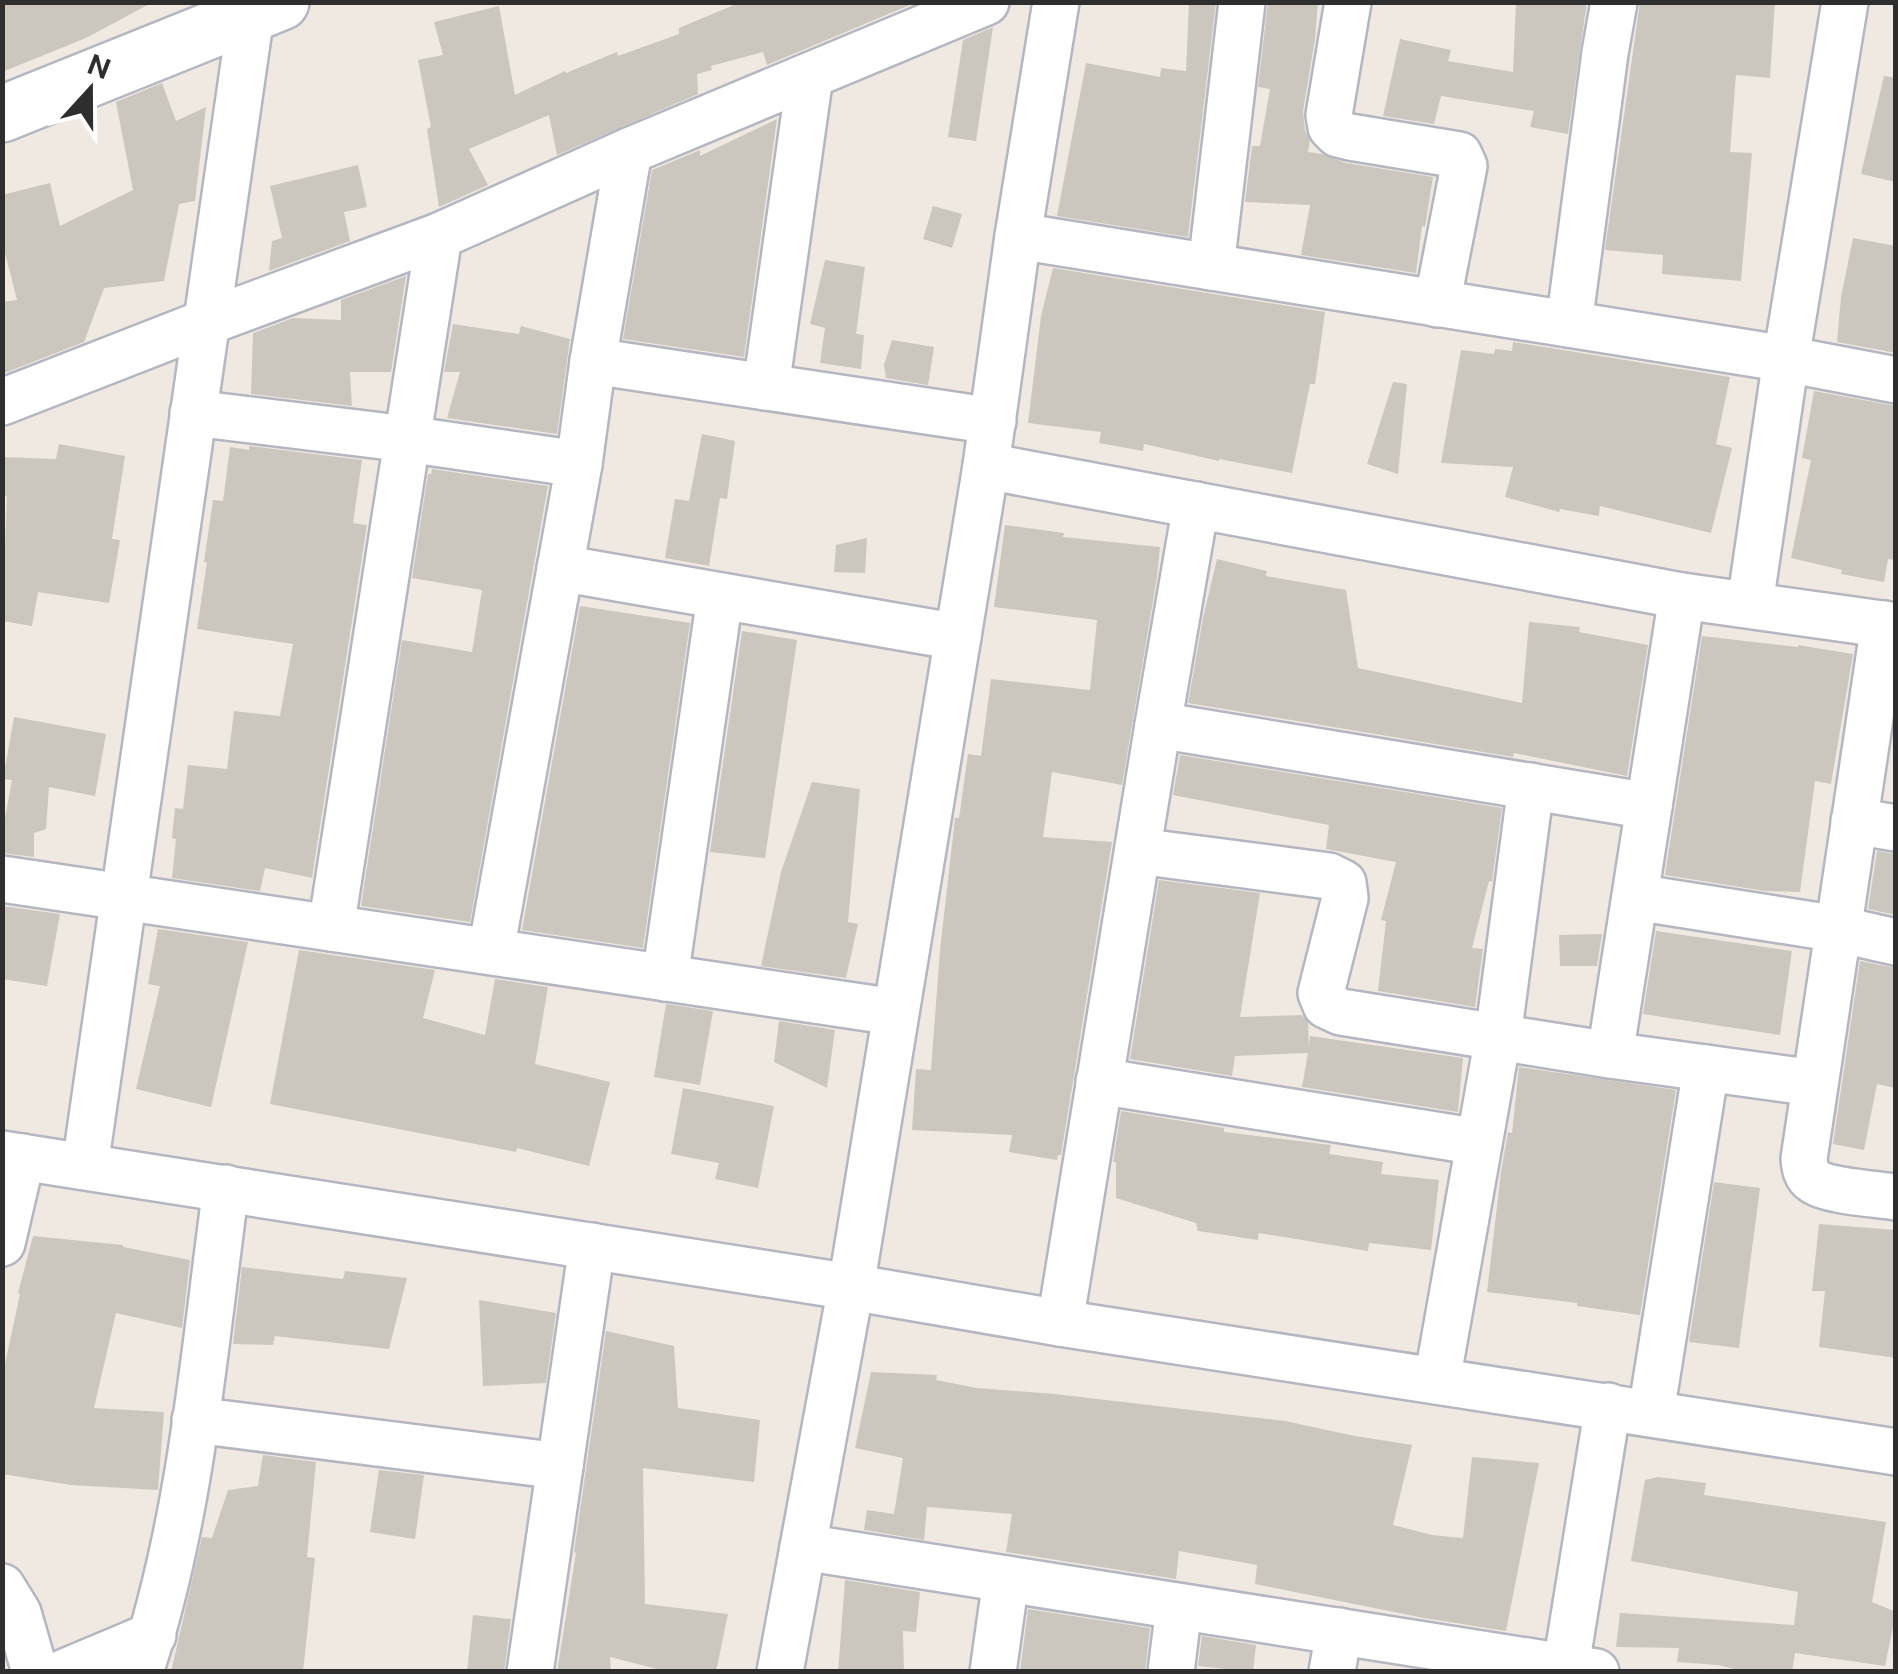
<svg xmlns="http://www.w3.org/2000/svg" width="1898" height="1674" font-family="'Public Sans',sans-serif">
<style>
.building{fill:#cbc7bf}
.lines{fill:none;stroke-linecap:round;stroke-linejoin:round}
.minor-casing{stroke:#b4b7c1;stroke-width:50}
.tertiary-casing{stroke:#b4b7c1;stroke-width:60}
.minor{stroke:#fff;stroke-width:45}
.tertiary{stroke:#fff;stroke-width:55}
</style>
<rect width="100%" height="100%" fill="#efe9e1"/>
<g class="building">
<polygon points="2,2 153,2 86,38 2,72"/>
<polygon points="741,2 917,2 767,65 763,52 711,66 712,70 697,74 698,94 557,155 549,115 469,149 488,185 439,207 427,129 431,127 418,60 443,55 434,22 499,6 515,95 565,71 566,73 617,52 618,56 679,34 679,28"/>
<polygon points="1189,2 1216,2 1188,237 1057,216 1086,63 1160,77 1161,68 1186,71"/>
<polygon points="1268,2 1318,2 1315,39 1303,111 1305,131 1310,140 1308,152 1322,154 1346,163 1433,177 1425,227 1422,226 1416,273 1301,255 1310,205 1245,202 1252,146 1260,146 1270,89 1258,87"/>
<polygon points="1516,2 1587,2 1568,134 1530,127 1534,111 1441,96 1434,124 1383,116 1400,39 1451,50 1448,61 1513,72"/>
<polygon points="1640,2 1775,2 1770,78 1736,75 1730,152 1752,153 1741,281 1662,274 1663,255 1605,250"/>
<polygon points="993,27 976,141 948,137 963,40"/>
<polygon points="1884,76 1896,78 1896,182 1861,174"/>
<polygon points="162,83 176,121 206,107 195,201 179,204 164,281 104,288 84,342 2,374 2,302 17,300 2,241 2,195 50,183 60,226 133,190 116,102"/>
<polygon points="777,119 744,357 623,339 652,170 700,150 700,156"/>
<polygon points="358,165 367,207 344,212 350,241 269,271 272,241 282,238 270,186"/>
<polygon points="933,206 962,214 952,248 923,239"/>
<polygon points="1853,238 1896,246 1896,353 1837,342 1841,297"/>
<polygon points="825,260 865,267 856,334 864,335 861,369 820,363 825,328 810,324"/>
<polygon points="1053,268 1325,312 1315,384 1310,384 1292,473 1219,459 1219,461 1144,444 1143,451 1099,443 1101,432 1028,423 1041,316"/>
<polygon points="406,276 391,372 350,372 352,406 251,394 253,333 293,318 341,320 341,300"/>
<polygon points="453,324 519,334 521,326 570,339 557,434 447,418 460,372 444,372"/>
<polygon points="892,340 934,347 928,385 886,378 884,365"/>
<polygon points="1513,342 1730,377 1716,444 1732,448 1711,533 1600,506 1599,516 1560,509 1559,512 1505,497 1513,467 1441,463 1461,350 1494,354 1495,349 1512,351"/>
<polygon points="1393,382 1407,384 1398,474 1367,464"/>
<polygon points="1814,391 1896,406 1896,560 1888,559 1884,582 1841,574 1842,570 1791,558 1811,460 1802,458"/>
<polygon points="702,434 735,441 727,499 720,498 709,566 665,558 675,499 689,501"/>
<polygon points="59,444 125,456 112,539 120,540 109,603 38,592 32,626 2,621 7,496 2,496 2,457 56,459"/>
<polygon points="249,446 362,460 353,523 367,525 312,878 265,868 260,891 172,878 176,839 172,838 175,808 183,809 188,765 227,769 234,711 280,716 293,644 197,629 207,562 204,562 213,500 223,501 230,447 249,450"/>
<polygon points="432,469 548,486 470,922 361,906 402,640 472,652 482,590 412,578 428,474 431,474"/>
<polygon points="1005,525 1064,533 1063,537 1160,547 1157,577 1122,785 1052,772 1043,837 1112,842 1061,1155 1058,1155 1057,1160 1009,1152 1012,1135 912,1130 916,1069 931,1070 940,950 955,818 959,818 968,754 981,756 991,679 1090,690 1097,620 994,607"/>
<polygon points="867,538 865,573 834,572 836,545"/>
<polygon points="1217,559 1267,571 1266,576 1346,590 1358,668 1522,703 1529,622 1580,627 1579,632 1648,645 1627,776 1514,753 1513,757 1188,703 1203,618"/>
<polygon points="580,606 690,623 643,948 522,930"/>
<polygon points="742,631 797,640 765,858 710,852"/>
<polygon points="1702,636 1798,647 1798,645 1853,654 1831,784 1815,781 1800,892 1765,891 1665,875"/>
<polygon points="14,717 106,734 95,796 49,787 46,829 34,833 34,857 2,853 2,834 12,780 3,779"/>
<polygon points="1180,755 1502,808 1492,882 1489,881 1472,948 1483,949 1475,1007 1378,991 1386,921 1381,920 1396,862 1326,849 1329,825 1173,795"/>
<polygon points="812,782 860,789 848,922 858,924 846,978 761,966 781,872"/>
<polygon points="1877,851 1896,854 1896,915 1868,909"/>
<polygon points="1159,880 1260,893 1240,1017 1302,1015 1308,1022 1309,1047 1310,1036 1463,1058 1458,1112 1302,1087 1308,1053 1235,1056 1232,1076 1130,1059"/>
<polygon points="2,906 60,914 47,986 2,979"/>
<polygon points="158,929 248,942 211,1107 136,1089 160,986 148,984"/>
<polygon points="1656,931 1792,951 1780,1035 1643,1014"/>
<polygon points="1602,934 1597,966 1560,966 1559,935"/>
<polygon points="299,950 435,970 423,1018 485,1035 495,979 548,987 535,1064 610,1082 589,1166 517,1148 516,1152 270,1104"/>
<polygon points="1860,961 1896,968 1896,1088 1877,1084 1864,1150 1833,1144"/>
<polygon points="666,1004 713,1011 700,1085 654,1077"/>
<polygon points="779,1021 835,1030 827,1088 774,1062"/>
<polygon points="1519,1067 1676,1090 1640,1315 1577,1306 1577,1303 1487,1292 1501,1172 1508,1132 1512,1133"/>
<polygon points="683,1088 774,1106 758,1188 715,1179 719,1163 671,1154"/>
<polygon points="1121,1111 1224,1128 1224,1132 1331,1145 1329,1154 1383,1162 1381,1174 1439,1180 1431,1250 1369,1243 1368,1251 1259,1233 1258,1240 1198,1231 1196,1223 1116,1198 1116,1162 1113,1162"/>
<polygon points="1714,1182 1760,1188 1739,1348 1689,1342"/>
<polygon points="1819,1224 1896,1230 1896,1358 1819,1347 1825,1291 1812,1291"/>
<polygon points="33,1236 123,1245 123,1247 190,1260 182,1328 116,1313 94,1408 164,1412 158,1490 71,1485 2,1474 2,1378 20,1294 18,1293"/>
<polygon points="242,1267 343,1279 345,1271 407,1278 389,1349 275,1336 273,1345 233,1344"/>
<polygon points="479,1300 556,1313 546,1383 483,1386"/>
<polygon points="606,1331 674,1346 678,1408 760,1420 754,1482 643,1468 645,1604 728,1614 716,1672 669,1672 610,1657 611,1672 557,1672 576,1553 574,1552"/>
<polygon points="871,1372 937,1375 936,1380 977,1388 1055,1394 1285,1421 1355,1436 1412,1445 1393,1525 1432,1535 1463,1538 1472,1457 1539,1463 1506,1631 1424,1618 1255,1584 1257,1565 1179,1551 1176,1579 1006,1552 1012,1514 927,1507 924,1540 864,1530 867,1510 894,1514 903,1458 855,1448"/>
<polygon points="263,1455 316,1462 307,1557 315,1558 303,1672 171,1672 202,1537 212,1538 228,1490 258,1486"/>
<polygon points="379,1470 424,1475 415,1539 370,1532"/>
<polygon points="1658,1477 1706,1483 1704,1495 1886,1522 1872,1602 1896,1612 1885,1666 1795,1653 1792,1672 1746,1672 1718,1665 1677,1662 1679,1648 1616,1647 1620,1613 1794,1625 1798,1592 1631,1561 1645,1480"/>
<polygon points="845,1580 920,1592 916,1632 903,1631 904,1672 838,1672"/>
<polygon points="1028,1609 1150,1628 1145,1672 1020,1672"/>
<polygon points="473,1615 511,1619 504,1672 467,1672"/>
<polygon points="1202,1636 1256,1645 1253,1672 1198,1666"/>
</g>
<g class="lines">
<defs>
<g id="minor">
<polyline points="1348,2 1329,115 1331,127 1338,134 1350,137 1459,155 1464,166 1437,304"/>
<polyline points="1018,236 1786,359 1896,380"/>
<polyline points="1211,267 1242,2"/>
<polyline points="1569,324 1605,53 1614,2"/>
<polyline points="593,361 993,421"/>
<polyline points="766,387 810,76"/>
<polyline points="2,402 207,322 439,236 629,151 986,2"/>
<polyline points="193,413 407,439 579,464"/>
<polyline points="986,466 1682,596 1896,626"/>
<polyline points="560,568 958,637"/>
<polyline points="1750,604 1786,359 1845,2"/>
<path d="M1884,624L1804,1159C1805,1168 1806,1176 1814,1181C1827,1191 1877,1194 1896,1197"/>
<polyline points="1158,725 1649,806"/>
<polyline points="1854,821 1896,828"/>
<polyline points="1138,851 1329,876 1343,883 1345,898 1321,993 1326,1005 1341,1012 1610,1055 1815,1083"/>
<polyline points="2,879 895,1012"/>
<polyline points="1635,897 1838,929 1896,942"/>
<polyline points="331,928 439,236"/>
<polyline points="491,951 579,464 593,361 629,151"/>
<polyline points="665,978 720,597"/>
<polyline points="1610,1055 1682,596"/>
<polyline points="1099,1081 1479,1142"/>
<polyline points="2,1154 851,1287 1060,1323 1896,1452"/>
<polyline points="85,1166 251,15"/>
<polyline points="2,1243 22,1157"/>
<polyline points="1060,1323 1158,725 1196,505"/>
<polyline points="1437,1381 1498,1037 1531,786"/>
<polyline points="1651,1413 1706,1068"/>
<polyline points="195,1420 560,1466"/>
<polyline points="803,1547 1596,1672"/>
<polyline points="2,1587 18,1613 35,1672"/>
<polyline points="65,1672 153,1635"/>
<path d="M140,1672C192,1516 204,1349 226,1188"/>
<polyline points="530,1672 592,1246"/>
<polyline points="780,1672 851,1287 986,466 1018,236 1056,2"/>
<polyline points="993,1672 1006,1579"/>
<polyline points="1171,1672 1179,1607"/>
<polyline points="1332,1672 1339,1631"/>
<polyline points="1565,1672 1608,1406"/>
</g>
<polyline id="tertiary" points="2,114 281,2"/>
</defs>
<use href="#minor" class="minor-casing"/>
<use href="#tertiary" class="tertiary-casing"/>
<use href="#minor" class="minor"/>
<use href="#tertiary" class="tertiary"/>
</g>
<rect width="1898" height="1674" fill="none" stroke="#2e2e2e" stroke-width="10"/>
<g transform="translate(90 90) rotate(21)" stroke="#ffffff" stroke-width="8" paint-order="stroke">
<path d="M0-8L18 38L0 25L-18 38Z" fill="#2e2e2e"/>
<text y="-15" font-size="28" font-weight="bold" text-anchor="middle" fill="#2e2e2e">N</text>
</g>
</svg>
